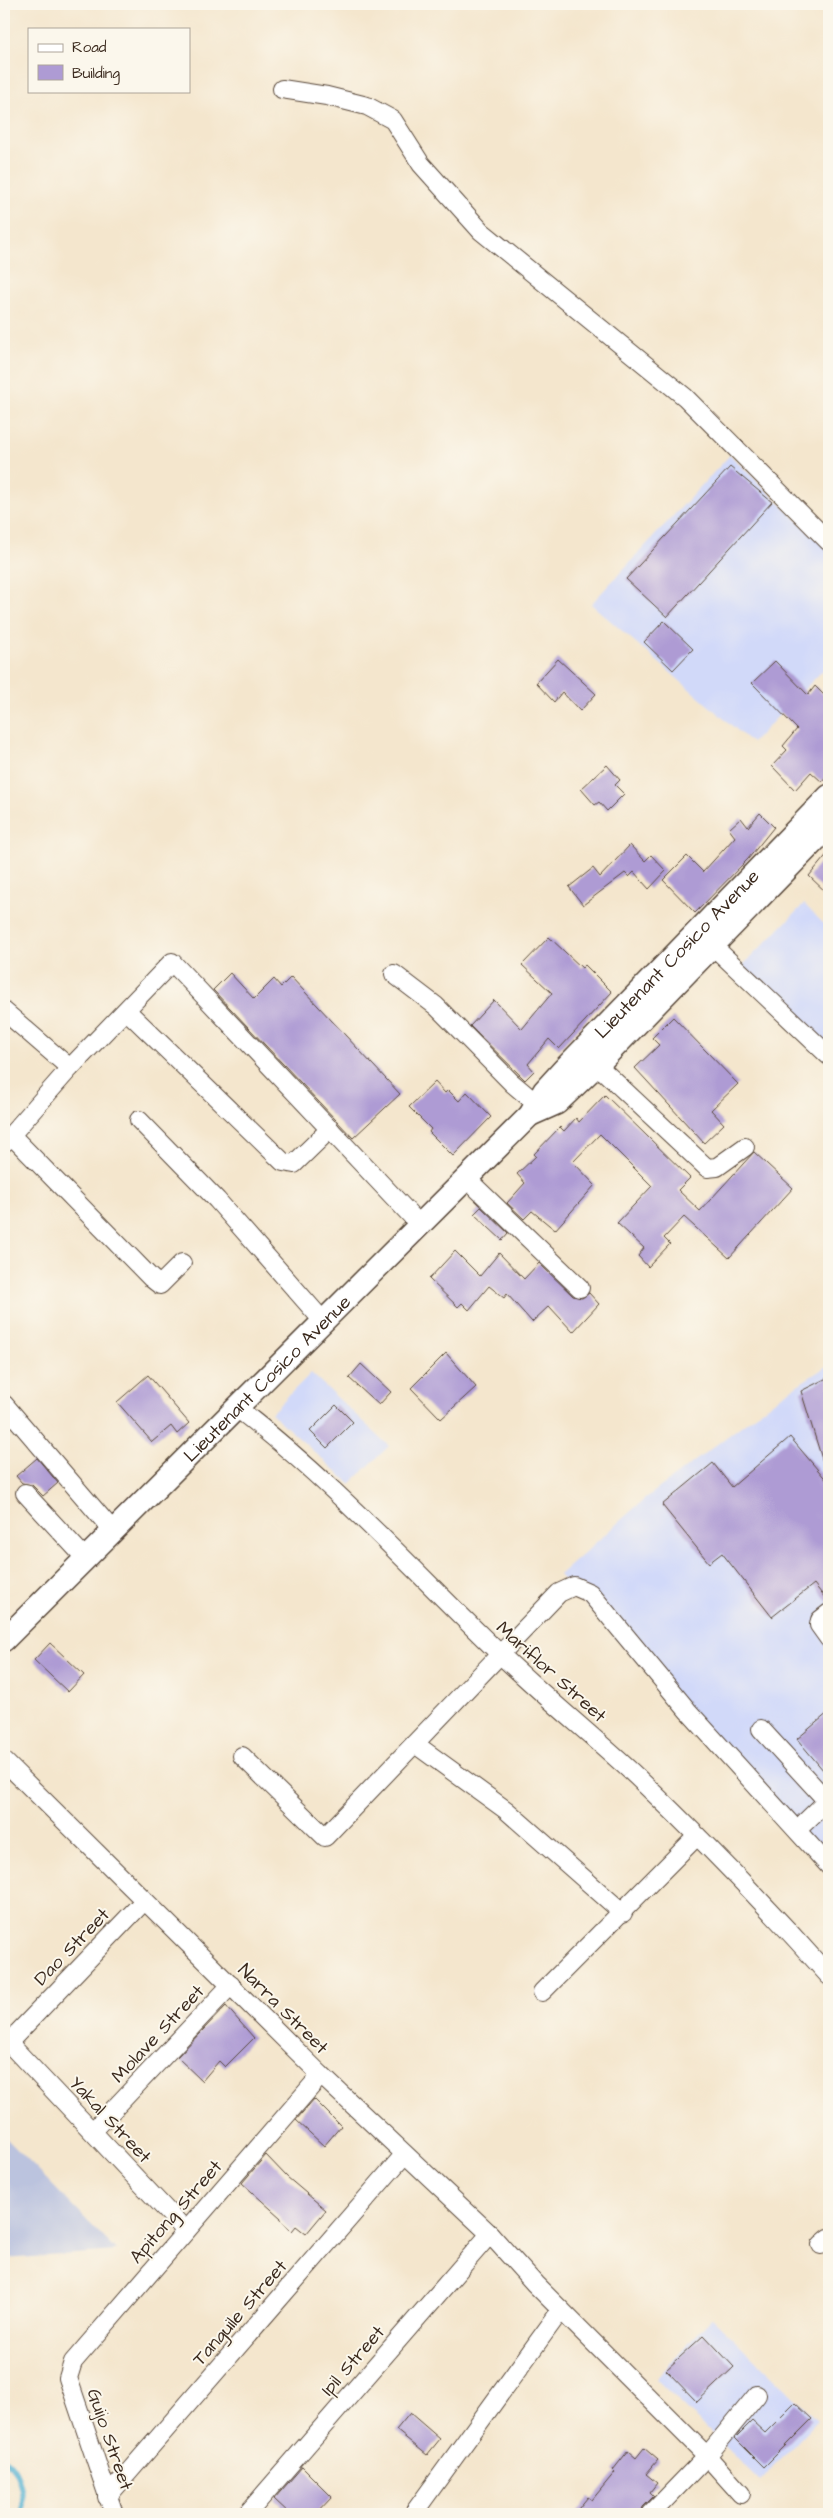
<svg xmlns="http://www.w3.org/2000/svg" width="833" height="2518" font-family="'Architects Daughter',sans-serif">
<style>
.built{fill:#d1d9f9}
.industrial{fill:#bbc3de}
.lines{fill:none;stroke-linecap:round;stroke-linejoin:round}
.stream{stroke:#51b0d0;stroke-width:5.5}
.building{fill:#ae9bd4}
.minor-casing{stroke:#574638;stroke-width:20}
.major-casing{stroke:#574638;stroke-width:25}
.minor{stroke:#fff;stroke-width:18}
.major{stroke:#fff;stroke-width:22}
.labels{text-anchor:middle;stroke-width:4;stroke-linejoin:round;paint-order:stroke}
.street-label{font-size:19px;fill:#3b2a1e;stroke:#fbf7ec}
</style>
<rect width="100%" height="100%" fill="#fbf7ec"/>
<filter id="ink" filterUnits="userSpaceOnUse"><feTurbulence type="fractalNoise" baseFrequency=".02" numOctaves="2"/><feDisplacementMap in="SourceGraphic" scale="10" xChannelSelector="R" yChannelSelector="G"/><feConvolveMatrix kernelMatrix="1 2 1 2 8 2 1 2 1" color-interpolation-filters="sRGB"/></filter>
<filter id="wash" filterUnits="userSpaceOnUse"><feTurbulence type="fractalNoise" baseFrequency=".0096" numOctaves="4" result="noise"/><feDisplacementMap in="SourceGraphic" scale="20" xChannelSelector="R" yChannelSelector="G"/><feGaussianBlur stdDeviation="1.12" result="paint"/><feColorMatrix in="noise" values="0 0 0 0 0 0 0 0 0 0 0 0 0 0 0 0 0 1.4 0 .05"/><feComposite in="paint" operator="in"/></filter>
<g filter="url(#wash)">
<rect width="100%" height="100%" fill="#f4e6cd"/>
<g class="built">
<polygon points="730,455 829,551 829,664 752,743 591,604"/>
<polygon points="804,904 829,929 829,1059 735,973"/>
<polygon points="829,1365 829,1874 559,1575 646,1498 782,1395"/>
<polygon points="311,1373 389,1446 350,1484 271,1413"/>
<polygon points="712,2318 818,2420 760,2481 656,2379"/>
</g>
<polygon class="industrial" points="4,2136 117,2251 4,2259"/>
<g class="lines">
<path class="stream" d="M4,2459C20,2468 24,2497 23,2514"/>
</g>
<g id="blocks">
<g class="building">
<polygon points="730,467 772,502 667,617 626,579"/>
<polygon points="664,621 693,649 673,670 644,642"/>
<polygon points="558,659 596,694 580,711 562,692 554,702 536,683"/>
<polygon points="775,661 808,695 815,686 829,700 829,774 822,782 811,772 795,790 772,766 787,750 783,746 797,729 752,683"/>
<polygon points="607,765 620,780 615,785 624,794 607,811 599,802 595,805 581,789"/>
<polygon points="760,813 774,827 748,859 695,913 663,880 687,856 703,872 735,837 729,829 741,818 748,827"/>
<polygon points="630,845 645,861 651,855 666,871 649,889 634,872 629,877 625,873 583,905 569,887 593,868 600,877"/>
<polygon points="829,852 829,895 809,876"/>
<polygon points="549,937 582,968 585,965 612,992 559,1049 549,1039 528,1064 534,1071 525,1080 470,1026 494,1000 522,1029 552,993 522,965"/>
<polygon points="230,973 254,999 274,979 281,987 291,977 400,1094 353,1138 213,990"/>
<polygon points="673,1017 738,1084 711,1110 724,1124 704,1143 635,1068 659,1045 652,1038"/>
<polygon points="435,1082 445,1093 448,1090 459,1101 467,1092 491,1117 453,1156 429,1132 431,1129 409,1107"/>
<polygon points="605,1095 690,1178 678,1190 700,1211 754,1152 793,1188 729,1258 684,1217 664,1238 670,1244 648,1267 638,1256 644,1248 617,1223 652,1186 600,1134 573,1162 595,1185 555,1230 532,1211 524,1219 507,1203 525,1183 517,1174 536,1156 534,1154 560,1127 564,1131 576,1118 579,1122"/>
<polygon points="481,1207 508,1233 502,1240 474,1214"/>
<polygon points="455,1251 480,1276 499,1253 524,1279 539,1263 573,1296 582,1298 589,1293 599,1304 573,1332 549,1306 532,1322 507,1294 504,1298 489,1286 469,1310 462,1303 458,1307 429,1279"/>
<polygon points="446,1353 476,1387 441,1419 411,1388"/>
<polygon points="361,1364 391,1392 379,1405 349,1378"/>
<polygon points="148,1375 189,1423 177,1434 171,1426 152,1442 117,1402"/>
<polygon points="829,1377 829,1471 826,1472 801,1391"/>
<polygon points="336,1405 353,1422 327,1448 310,1431"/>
<polygon points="790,1437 829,1483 829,1603 814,1584 772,1617 722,1553 709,1563 662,1505 713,1463 732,1487"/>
<polygon points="37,1458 58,1483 43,1496 32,1485 22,1483 16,1476"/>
<polygon points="50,1643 84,1675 68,1692 34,1660"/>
<polygon points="829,1712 829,1777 797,1739"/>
<polygon points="226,2006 254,2038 225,2067 219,2061 202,2081 177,2057"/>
<polygon points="314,2099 341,2126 324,2146 296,2120"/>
<polygon points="266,2155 287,2177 326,2210 306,2234 296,2226 292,2231 280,2220 281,2218 242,2183"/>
<polygon points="704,2335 734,2367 697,2402 666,2370"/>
<polygon points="795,2403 812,2419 764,2467 735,2438 752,2421 765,2433"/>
<polygon points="410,2413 440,2439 427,2455 396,2430"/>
<polygon points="644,2448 658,2460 646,2474 657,2483 650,2492 654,2496 643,2507 641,2514 574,2514 588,2497 592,2500 615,2472 613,2470 628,2451 636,2458"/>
<polygon points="302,2467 332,2497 316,2514 290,2514 274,2499"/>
</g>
</g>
</g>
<g filter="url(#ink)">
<use href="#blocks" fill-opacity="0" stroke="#574638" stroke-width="1"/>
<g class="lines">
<defs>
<g id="minor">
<polyline points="282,89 327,96 367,106 393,120 421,164 481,231 685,397 829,542"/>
<polyline points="713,946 829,1056"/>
<polyline points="394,974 436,1006 512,1083 544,1110"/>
<polyline points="4,1011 70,1068"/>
<polyline points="127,1011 283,1162 294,1164 330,1129"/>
<polyline points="596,1064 707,1168 717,1167 745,1147"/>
<polyline points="139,1120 217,1200 323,1321"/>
<polyline points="11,1135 151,1278 160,1285 182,1263"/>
<polyline points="4,1143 70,1068 172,962 420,1225"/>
<polyline points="466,1178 580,1288"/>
<polyline points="4,1404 113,1531"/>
<path d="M237,1408C332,1481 413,1570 499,1653C543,1696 592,1735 637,1777C704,1841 768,1907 829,1976"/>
<polyline points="25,1493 86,1559"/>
<polyline points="829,1613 820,1620 819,1625 829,1639"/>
<polyline points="761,1729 827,1801"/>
<polyline points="415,1744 506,1810 623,1913"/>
<polyline points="242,1756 325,1837 559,1593 574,1586 590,1593 688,1711 829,1866"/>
<polyline points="4,1761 321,2075 490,2234 535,2284 707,2456 741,2494"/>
<polyline points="797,1830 829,1799"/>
<polyline points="542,1992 697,1836"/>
<polyline points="4,2038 186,2231"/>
<polyline points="8,2043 144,1901"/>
<polyline points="93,2131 231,1985"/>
<polyline points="821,2245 829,2238"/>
<polyline points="107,2497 404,2155"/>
<polyline points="114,2514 68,2378 73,2362 321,2075"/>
<polyline points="247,2514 490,2234"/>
<polyline points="413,2514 561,2310"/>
<polyline points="651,2514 707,2456 757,2395"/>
</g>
<g id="major">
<polyline points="530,1115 557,1103 603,1059 829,826"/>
<path id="s1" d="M4,1640L530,1115L544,1091L564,1069L829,796"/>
</g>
</defs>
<use href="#minor" class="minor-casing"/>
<use href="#major" class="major-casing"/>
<use href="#minor" class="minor"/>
<use href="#major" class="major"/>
</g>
</g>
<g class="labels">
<g class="street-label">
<text dy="7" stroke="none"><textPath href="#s1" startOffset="962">Lieutenant Cosico Avenue</textPath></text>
<text dy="7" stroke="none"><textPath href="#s1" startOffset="371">Lieutenant Cosico Avenue</textPath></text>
<text transform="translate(552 1671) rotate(42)" y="7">Mariflor Street</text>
<text transform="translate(71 1946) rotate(-46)" y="7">Dao Street</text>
<text transform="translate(284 2008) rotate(45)" y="7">Narra Street</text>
<text transform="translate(157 2033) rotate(-47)" y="7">Molave Street</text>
<text transform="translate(111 2119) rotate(47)" y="7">Yakal Street</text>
<text transform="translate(175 2211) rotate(-49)" y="7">Apitong Street</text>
<text transform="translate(239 2312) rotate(-49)" y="7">Tanguile Street</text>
<text transform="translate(352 2360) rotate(-49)" y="7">Ipil Street</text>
<text transform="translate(111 2439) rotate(71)" y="7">Guijo Street</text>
</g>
</g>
<rect width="833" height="2518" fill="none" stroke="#fbf7ec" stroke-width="20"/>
<rect x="28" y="28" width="162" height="65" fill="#fbf7ec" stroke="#aea59a"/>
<rect x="38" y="44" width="25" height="8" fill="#ffffff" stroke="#aea59a"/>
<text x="72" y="52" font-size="15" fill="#3b2a1e">Road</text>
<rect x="38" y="65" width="25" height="15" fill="#ae9bd4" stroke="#aea59a"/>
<text x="72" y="78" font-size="15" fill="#3b2a1e">Building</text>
</svg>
